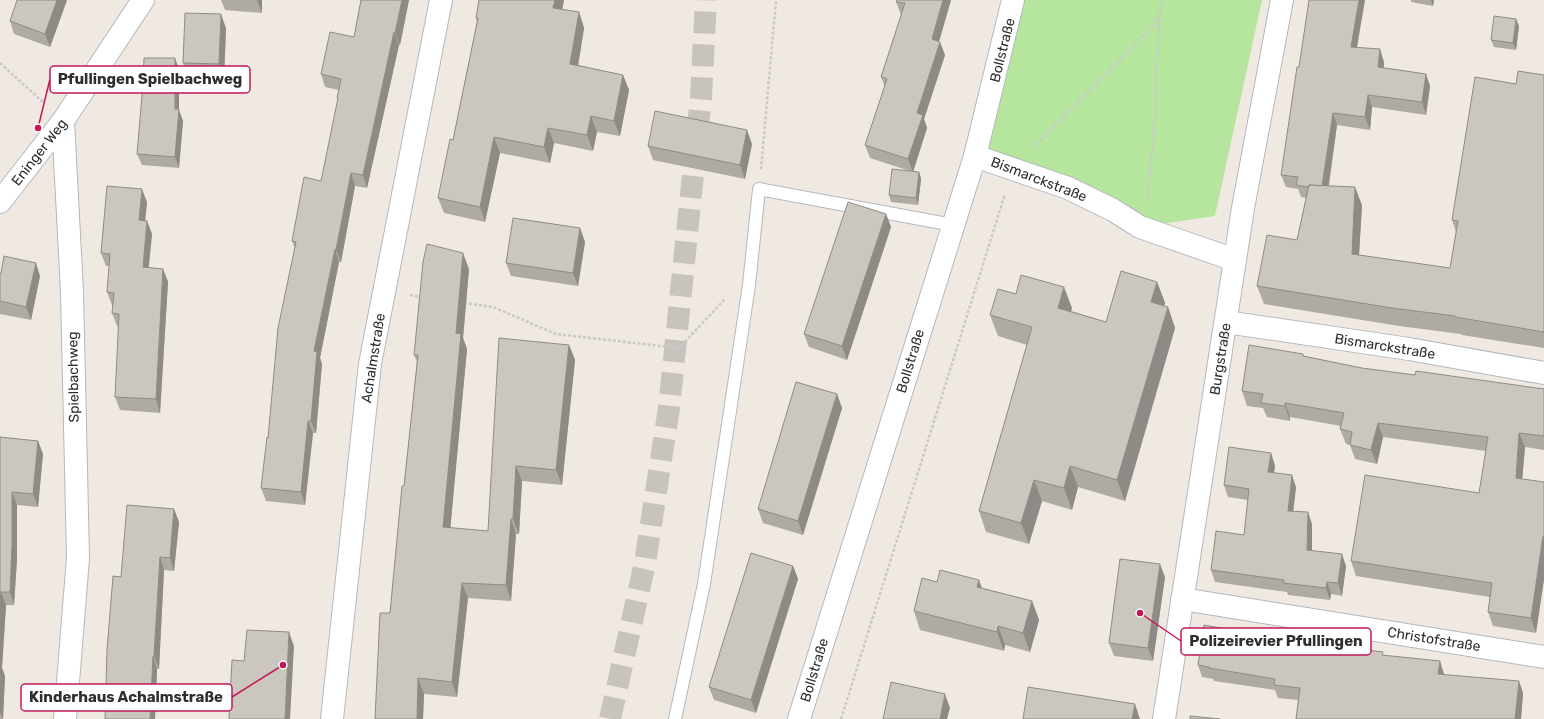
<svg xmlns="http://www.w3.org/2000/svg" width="1544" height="719" font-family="Rubik,sans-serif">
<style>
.green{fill:#b6e59e}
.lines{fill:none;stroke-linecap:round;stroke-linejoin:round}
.primary-tunnel{stroke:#c8c4bd;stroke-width:22;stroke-dasharray:22 11;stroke-linecap:butt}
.service-casing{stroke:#b4b7c1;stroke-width:14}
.minor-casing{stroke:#b4b7c1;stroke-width:24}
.path{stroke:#c9c9c9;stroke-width:2.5;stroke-dasharray:3 2;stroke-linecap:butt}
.service{stroke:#fff;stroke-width:12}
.minor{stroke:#fff;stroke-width:22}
.wall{fill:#afaba4}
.shaded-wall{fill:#8e8b86}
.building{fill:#cbc7bf;stroke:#8e8b86}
.labels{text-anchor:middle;stroke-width:4;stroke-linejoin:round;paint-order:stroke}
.street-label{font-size:14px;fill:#2e2e2e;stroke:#fff}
.leader{fill:none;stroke:#c2185b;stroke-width:1.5}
.callout-dot{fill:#c2185b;stroke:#fff;stroke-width:1.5}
.callout{fill:#fff;stroke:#c2185b;stroke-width:1.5}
.callout-label{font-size:15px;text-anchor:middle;font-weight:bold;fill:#2e2e2e}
</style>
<rect width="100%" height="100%" fill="#efe9e1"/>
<polygon class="green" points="1013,0 1262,0 1215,216 1140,227 975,156"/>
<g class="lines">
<polyline class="primary-tunnel" points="610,719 645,563 669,408 701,97 706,0"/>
<defs>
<polyline id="service" points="675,719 704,584 749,285 759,189 953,225"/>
<g id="minor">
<polyline points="63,121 72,292 78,558 65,719"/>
<polyline points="975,156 1068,188 1113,210 1140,227 1235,260"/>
<polyline points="0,202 63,121 143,0"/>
<polyline points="1226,322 1409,349 1544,373"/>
<polyline points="1182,599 1544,657"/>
<polyline points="332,719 370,364 441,0"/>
<polyline points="799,719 975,156 1013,0"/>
<polyline points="1164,719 1243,208 1282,0"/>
</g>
</defs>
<use href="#service" class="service-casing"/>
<use href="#minor" class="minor-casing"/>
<g class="path">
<polyline points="0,63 44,103"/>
<polyline points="1033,148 1141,38 1159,18"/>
<polyline points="761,169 776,0"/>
<polyline points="1147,201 1154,137 1159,18 1163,0"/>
<polyline points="410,295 421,297"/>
<polyline points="464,303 493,307 556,334 679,348 725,299"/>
<polyline points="841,719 1005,194"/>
</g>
<use href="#service" class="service"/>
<use href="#minor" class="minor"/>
</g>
<g class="wall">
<polygon points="67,0 50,47 14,34 10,21"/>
<polygon points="221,0 262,0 262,13 225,10"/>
<polygon points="361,0 409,0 400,45 399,45 367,188 355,186 341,262 339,262 320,358 322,364 316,433 313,433 305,505 266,501 261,488 295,249 292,241 321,181 338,101 337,98 339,90 325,87 321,74 354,37"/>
<polygon points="479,0 564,0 562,10 579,12 584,28 578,65 623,75 629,90 620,136 597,132 593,151 554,143 550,163 500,153 485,222 444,213 438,198 453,140 477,22 476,18"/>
<polygon points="897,0 951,0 939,41 945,55 924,119 927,128 913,172 919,172 921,179 918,205 891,202 889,195 910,171 870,158 865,145 885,87 881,77 901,15 896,2"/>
<polygon points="1411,0 1434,0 1433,6 1411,2"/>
<polygon points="1519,26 1516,50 1494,47 1491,40"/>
<polygon points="226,28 224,78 188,77 183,63"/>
<polygon points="1357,47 1384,62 1384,68 1426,74 1430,86 1426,115 1372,107 1370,130 1337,125 1329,186 1362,205 1359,255 1450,268 1456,232 1452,220 1516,84 1544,75 1544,348 1462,335 1461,334 1399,326 1264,304 1257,286 1297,240 1306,198 1301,197 1298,189 1286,187 1281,175"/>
<polygon points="179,69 179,110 183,121 179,168 142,165 137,154"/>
<polygon points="752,144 745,179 653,160 648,146"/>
<polygon points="147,202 145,220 147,221 152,234 149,268 163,269 168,282 160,413 120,410 115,397 119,327 117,326 112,313 113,305 112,305 107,292 109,266 106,266 101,253"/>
<polygon points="886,214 891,227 847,360 809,347 804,334"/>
<polygon points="580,228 585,242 578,286 511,276 506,263"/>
<polygon points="469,269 463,338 467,349 450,528 488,531 569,345 575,360 562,485 522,481 519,534 516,534 511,601 468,598 457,697 424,694 423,719 375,719 390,613 404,486 417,362 414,355"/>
<polygon points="0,273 40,276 31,320 0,314"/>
<polygon points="1157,282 1165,303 1164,306 1168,307 1175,328 1125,501 1078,487 1072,510 1042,501 1029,544 986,532 979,511 1027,345 998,336 990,315 1016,294 1072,308 1071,311 1106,322"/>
<polygon points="1304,356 1362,368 1415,375 1544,389 1544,450 1525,447 1522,479 1544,482 1544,579 1536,633 1493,626 1488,612 1490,597 1356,576 1351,561 1479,493 1486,451 1383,437 1377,464 1355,459 1350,445 1346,444 1340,429 1341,426 1290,417 1290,421 1267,417 1263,408 1247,406 1242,391"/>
<polygon points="837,394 842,408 803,535 763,523 758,509"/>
<polygon points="0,437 38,441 43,454 38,507 17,505 17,559 14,605 6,605 2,668 5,676 3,719 0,719"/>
<polygon points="1271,453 1275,466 1274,473 1296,487 1293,511 1312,524 1312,550 1346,566 1342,596 1331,594 1330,600 1288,595 1287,592 1215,582 1211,570 1244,535 1248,500 1228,497 1224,485"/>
<polygon points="174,509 179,522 174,571 164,570 159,669 157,669 155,719 105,719 121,577"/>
<polygon points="793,566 798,579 756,713 714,700 709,687"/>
<polygon points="1165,577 1153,661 1114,656 1109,643"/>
<polygon points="937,582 982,588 1032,601 1039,620 1030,652 1005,645 1004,651 920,630 914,611"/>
<polygon points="1249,633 1251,638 1341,653 1384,655 1444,674 1444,675 1523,693 1521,719 1296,719 1298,700 1278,698 1275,690 1214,681 1213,679 1202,677 1198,665"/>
</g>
<g class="shaded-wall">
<polygon points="57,0 67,0 50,47 45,34"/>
<polygon points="257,0 262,0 262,13"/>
<polygon points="402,0 409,0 400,45 395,33"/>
<polygon points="555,0 564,0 559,24 553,8"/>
<polygon points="943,0 951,0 936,52 932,39"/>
<polygon points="1359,0 1365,0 1355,59 1351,47"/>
<polygon points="1431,0 1434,0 1433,6"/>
<polygon points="579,12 584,28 576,79 570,64"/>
<polygon points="221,14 226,28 224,78 219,64"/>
<polygon points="1516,19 1519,26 1516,50 1513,43"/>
<polygon points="394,32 399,45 367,188 363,175"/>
<polygon points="940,42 945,55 924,119 927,128 913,172 908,159 917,113"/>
<polygon points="1380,49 1384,62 1383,80 1378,67"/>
<polygon points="175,58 179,69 179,110 183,121 179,168 175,157"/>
<polygon points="1426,74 1430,86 1426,115 1422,102"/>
<polygon points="623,75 629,90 620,136 614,121"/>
<polygon points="1368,95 1372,107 1370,130 1365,117"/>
<polygon points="1333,113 1337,125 1326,202 1322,189"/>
<polygon points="591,116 597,132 593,151 587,135"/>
<polygon points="548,128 554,143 550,163 544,147"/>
<polygon points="747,130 752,144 745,179 740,165"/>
<polygon points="494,137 500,153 485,222 480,207"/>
<polygon points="919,172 921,179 918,205 916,198"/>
<polygon points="351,173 355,186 341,262 336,250"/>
<polygon points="1355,187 1362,205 1358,272 1352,254"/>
<polygon points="142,189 147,202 144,233 139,220"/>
<polygon points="886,214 891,227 847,360 842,346"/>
<polygon points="147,221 152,234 147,280 143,267"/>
<polygon points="580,228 585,242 578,286 573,273"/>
<polygon points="335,249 339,262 320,358 322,364 316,433 311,421 314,351"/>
<polygon points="463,253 469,269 463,338 467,349 449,543 443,527 456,333"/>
<polygon points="36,263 40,276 31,320 26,307"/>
<polygon points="163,269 168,282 160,413 156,399"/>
<polygon points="1157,282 1165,303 1158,324 1151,302"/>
<polygon points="1064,287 1072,308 1066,329 1058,308"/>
<polygon points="1168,307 1175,328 1125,501 1117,480"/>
<polygon points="569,345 575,360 562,485 556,470"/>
<polygon points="837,394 842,408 803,535 798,521"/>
<polygon points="1285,403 1290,417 1290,421 1285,406"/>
<polygon points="308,421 313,433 305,505 301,492"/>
<polygon points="1378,423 1383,437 1377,464 1371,450"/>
<polygon points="1519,433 1525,447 1521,493 1516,478"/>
<polygon points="38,441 43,454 38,507 33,494"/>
<polygon points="1271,453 1275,466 1272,485 1268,472"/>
<polygon points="516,466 522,481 519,534 513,519"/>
<polygon points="1070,466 1078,487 1072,510 1064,488"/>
<polygon points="1292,475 1296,487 1292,523 1288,511"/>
<polygon points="1034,480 1042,501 1029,544 1021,523"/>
<polygon points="12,492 17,505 17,559 14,605 10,592"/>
<polygon points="174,509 179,522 174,571 170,558"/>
<polygon points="1308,512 1312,524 1312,562 1307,550"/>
<polygon points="511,519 516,534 511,601 506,585"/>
<polygon points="1543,536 1544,540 1544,579 1536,633 1531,618"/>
<polygon points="1342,554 1346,566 1342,596 1338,583"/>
<polygon points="160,557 164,570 159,669 154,656"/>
<polygon points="1160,564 1165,577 1153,661 1148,648"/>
<polygon points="793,566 798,579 756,713 751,700"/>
<polygon points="979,580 986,599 977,587"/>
<polygon points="1327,582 1331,594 1330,600 1326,588"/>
<polygon points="462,583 468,598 457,697 452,682"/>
<polygon points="1,592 6,605 2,668 5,676 3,719 0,713 0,605"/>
<polygon points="1032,601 1039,620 1030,652 1023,633"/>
<polygon points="998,626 1005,645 1004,651 997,632"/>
<polygon points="289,632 294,646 290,719 285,719"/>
<polygon points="153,656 157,669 155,719 150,719"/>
<polygon points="1440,661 1444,674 1443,686 1438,674"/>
<polygon points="418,678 424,694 423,719 417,719"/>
<polygon points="1519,681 1523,693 1521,719 1515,719"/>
<polygon points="945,694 950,708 947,719 940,719"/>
<polygon points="1135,704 1140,719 1132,719"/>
</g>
<g class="building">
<polygon points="17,0 57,0 45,34 10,21"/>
<polygon points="361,0 402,0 395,33 394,32 363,175 351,173 336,250 335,249 314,351 317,352 311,421 308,421 301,492 261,488 267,437 268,438 278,328 296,242 292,241 304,177 321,181 338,98 337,98 341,79 321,74 330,32 354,37"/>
<polygon points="479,0 555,0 553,8 579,12 570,64 623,75 614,121 591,116 587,135 548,128 544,147 494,137 480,207 438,198 450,139 453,140 478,18 476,18"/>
<polygon points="897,0 943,0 932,39 940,42 917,113 923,115 908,159 865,145 887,79 881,77 905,3 896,2"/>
<polygon points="1309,0 1359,0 1351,47 1380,49 1378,67 1426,74 1422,102 1368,95 1365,117 1333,113 1322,186 1309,185 1308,187 1296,185 1298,177 1281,175 1297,67 1299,67"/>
<polygon points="185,13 221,14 219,64 183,63"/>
<polygon points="1494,16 1516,19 1513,43 1491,40"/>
<polygon points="144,58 175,58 175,109 179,109 175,157 137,154 143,84"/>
<polygon points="1518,71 1544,75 1544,332 1455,317 1455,316 1392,308 1257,286 1267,235 1297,240 1309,185 1355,187 1352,254 1450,268 1458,221 1452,220 1475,77 1516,84"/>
<polygon points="655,111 747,130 740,165 648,146"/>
<polygon points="892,169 919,172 916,198 889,195"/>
<polygon points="107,186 142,189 139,220 147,221 143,267 163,269 156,399 115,397 119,314 112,313 114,293 107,292 110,254 101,253"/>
<polygon points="848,202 886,214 842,346 804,334"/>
<polygon points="513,218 580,228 573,273 506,263"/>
<polygon points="427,244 463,253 456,333 461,334 443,527 488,531 499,338 569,345 556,470 516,466 513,519 511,519 506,585 462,583 452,682 418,678 417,719 375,719 380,613 390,613 402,486 404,486 418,355 414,355 423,262"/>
<polygon points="4,256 36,263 26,307 0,301 0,273 1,273"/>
<polygon points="1121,271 1157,282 1151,302 1168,307 1117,480 1070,466 1064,488 1034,480 1021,523 979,511 1032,327 990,315 998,289 1016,294 1021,275 1064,287 1058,308 1106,322"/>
<polygon points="1249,345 1303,354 1303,356 1362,368 1415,375 1416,371 1544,389 1544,436 1519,433 1516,478 1544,482 1544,537 1543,536 1531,618 1488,612 1492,583 1351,561 1365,475 1479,493 1488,437 1378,423 1371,450 1350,445 1352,432 1340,429 1344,413 1285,403 1285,406 1261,403 1263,394 1242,391"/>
<polygon points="796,382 837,394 798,521 758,509"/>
<polygon points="0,437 38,441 33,494 12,492 12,546 10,592 1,592 0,605"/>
<polygon points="1229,447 1271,453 1268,472 1292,475 1288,511 1308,512 1307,550 1342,554 1338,583 1327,582 1326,588 1283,583 1284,580 1211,570 1216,531 1244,535 1249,489 1224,485"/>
<polygon points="127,505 174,509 170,558 160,557 154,656 153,656 150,719 105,719 107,650 113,576 121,577"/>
<polygon points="751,553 793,566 751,700 709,687"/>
<polygon points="1120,559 1160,564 1148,648 1109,643"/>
<polygon points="940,570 979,580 977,587 1032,601 1023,633 998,626 997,632 914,611 922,578 937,582"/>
<polygon points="1204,625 1249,633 1249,638 1341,653 1342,647 1383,652 1382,655 1440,661 1438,674 1519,681 1515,719 1296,719 1300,688 1274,685 1275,679 1209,668 1209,667 1198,665"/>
<polygon points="247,630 289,632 285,719 229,719 232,660 244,661"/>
<polygon points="891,682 945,694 940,719 883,719"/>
<polygon points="1028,687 1135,704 1132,719 1023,719"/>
<polygon points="1190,716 1220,719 1190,719"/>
</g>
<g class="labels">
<g class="street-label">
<text transform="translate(1002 50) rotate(-76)" y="5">Bollstraße</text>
<text transform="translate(39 152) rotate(-52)" y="5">Eninger Weg</text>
<text transform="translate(1039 179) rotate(21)" y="5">Bismarckstraße</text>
<text transform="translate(1385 346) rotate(9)" y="5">Bismarckstraße</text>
<text transform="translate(373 358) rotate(-81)" y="5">Achalmstraße</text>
<text transform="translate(1220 359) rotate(-81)" y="5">Burgstraße</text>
<text transform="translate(910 361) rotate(-73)" y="5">Bollstraße</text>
<text transform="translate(73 377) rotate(-91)" y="5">Spielbachweg</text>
<text transform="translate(1434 639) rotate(9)" y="5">Christofstraße</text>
<text transform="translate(814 670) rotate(-73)" y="5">Bollstraße</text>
</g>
</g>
<path class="leader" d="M38 128L50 79M1140 613L1181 641M283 665L232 697"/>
<g class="callout-dot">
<circle cx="38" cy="128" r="4"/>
<circle cx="1140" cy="613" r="4"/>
<circle cx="283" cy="665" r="4"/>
</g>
<g class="callout">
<rect x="50" y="66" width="200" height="27" rx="4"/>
<rect x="1181" y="628" width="190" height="27" rx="4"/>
<rect x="21" y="684" width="211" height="27" rx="4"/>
</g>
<g class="callout-label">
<text x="150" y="84">Pfullingen Spielbachweg</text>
<text x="1276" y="646">Polizeirevier Pfullingen</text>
<text x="126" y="702">Kinderhaus Achalmstraße</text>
</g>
</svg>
